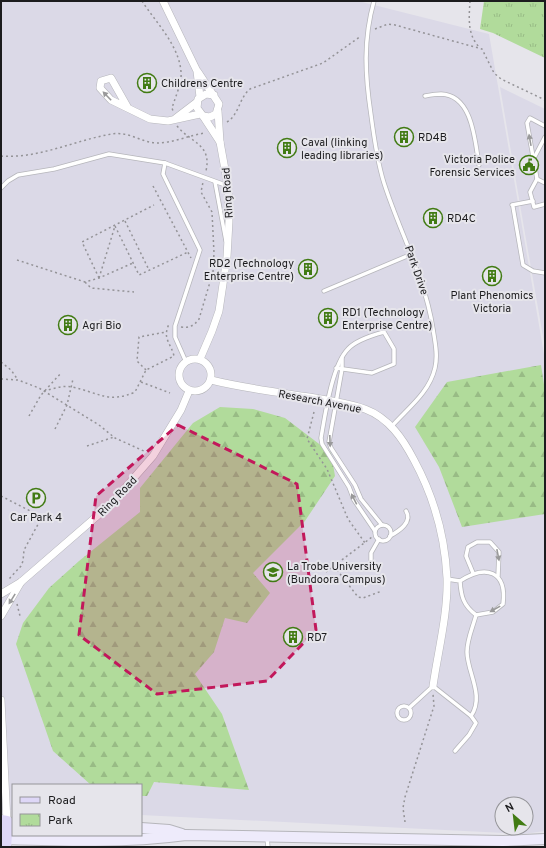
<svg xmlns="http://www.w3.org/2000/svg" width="546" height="848" font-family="Overpass,sans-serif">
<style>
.built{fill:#dbd9e7;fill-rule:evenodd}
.forest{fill:url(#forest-firs)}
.park{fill:url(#park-tufts)}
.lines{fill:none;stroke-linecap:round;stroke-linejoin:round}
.lane-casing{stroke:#b6b6bb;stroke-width:5}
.street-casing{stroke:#b6b6bb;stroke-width:8}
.secondary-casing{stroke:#b6b6bb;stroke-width:12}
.primary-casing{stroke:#c4c4c4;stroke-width:14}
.path{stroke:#949397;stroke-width:1.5;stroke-dasharray:2 3;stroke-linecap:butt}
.lane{stroke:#fff;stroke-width:3.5}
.street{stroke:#fff;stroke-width:7}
.secondary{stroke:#eeebfb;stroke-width:10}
.primary{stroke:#ded7f7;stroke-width:12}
.oneway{fill:#99999a}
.marked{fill:#c2185b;fill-opacity:0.2;stroke:#c2185b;stroke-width:3;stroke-dasharray:8 5;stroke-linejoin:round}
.labels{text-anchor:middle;stroke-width:4;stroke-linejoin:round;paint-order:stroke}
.poi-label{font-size:11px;fill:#1c1c1e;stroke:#e6e5eb;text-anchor:start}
.street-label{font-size:11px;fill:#1c1c1e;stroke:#e6e5eb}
</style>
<defs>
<pattern id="forest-firs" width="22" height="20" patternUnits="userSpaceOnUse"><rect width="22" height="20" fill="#b1db9b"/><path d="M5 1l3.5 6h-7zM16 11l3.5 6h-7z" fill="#98bb85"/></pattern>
<pattern id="park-tufts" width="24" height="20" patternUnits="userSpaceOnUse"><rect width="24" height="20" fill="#b1db9b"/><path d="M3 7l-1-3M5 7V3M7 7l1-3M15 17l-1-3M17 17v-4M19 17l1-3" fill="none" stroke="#98bb85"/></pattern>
</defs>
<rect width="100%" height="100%" fill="#e6e5eb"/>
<g class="built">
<path d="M1,1H358L489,34L545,360V831L523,834L141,815V785H13V810H1ZM502,804H526V828H502Z"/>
<polygon points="500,87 545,109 545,348 523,222"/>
</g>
<g class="forest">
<polygon points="541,365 545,391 545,514 462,527 439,467 415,427 447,382"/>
<polygon points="220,407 253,409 285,418 331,453 335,476 305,521 253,573 270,593 247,623 225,618 214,652 195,674 222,714 249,790 154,782 147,796 141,796 141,785 91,785 53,751 16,644 23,623 49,588 79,561 140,512 140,488 193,423"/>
</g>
<polygon class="park" points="484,1 545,1 545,58 493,33 480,29"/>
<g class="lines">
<defs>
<g id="lane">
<path d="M374,1C363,40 365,75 371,115C374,138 377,161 384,183C400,233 425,277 433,329C435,342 438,355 435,368C429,393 408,408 392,426"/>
<path d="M425,96C430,95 436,94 441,94C473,95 475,142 479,165"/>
<polyline points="545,126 530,118 527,123 537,179 530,192 534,207 545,204"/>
<polyline points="534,158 545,137"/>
<polyline points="165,163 163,174 200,250 175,326 175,337 186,362"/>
<polyline points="537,179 545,183"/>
<polyline points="215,182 226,241"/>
<polyline points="1,188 8,181 18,175 54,169 109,154 165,163 228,186"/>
<polyline points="512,205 533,201"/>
<polyline points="513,207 523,265 533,271 545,273"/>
<polyline points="324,291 412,254"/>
<polyline points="342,358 342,369 329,442 331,448 355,485 361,499 382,525"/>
<path d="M336,368L372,373L394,364V349L384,332C373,335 356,340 348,349C332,365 325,415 321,438L322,444L349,487L354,500L375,531"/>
<circle cx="383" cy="533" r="8"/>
<path d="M390,536C399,531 413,522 406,511"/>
<polyline points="371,560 371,553 379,539"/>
<polyline points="473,573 466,556 468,547 477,542 490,542 499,552 498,576"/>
<path d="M447,579L460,581C486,564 507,571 503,604L493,612L476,615C463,605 461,596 460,581"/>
<circle cx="404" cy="713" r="7"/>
<polyline points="409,708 433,686 471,716 476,723 469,735 455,751"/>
<path d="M471,716C485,696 467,672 467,652C467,639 473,627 476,615"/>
<polyline points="267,838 268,847"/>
</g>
<g id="street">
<polyline points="163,1 197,71 200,97"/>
<polyline points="198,72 219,104 216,114 210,117 203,116 197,108 198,99 206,94 214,95"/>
<polyline points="128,108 111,78 101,81 100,88 111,100 150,119 168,121 200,114"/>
<polyline points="203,116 220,142"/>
<polyline points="176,118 197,102"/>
<circle cx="195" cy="375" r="16"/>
<polyline points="200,359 212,331 219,311 227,257 229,221 228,186 220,142 218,111"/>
<path d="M211,380C243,388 276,392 309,397C328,400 347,403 365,409C389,418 403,439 414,460C434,497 445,537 447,578C448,614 438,651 433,686"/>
<polyline points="1,594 21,582 111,504 153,456 181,410 189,391"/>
<polyline points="1,616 21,582"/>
<polyline points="1,700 7,822"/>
</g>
<g id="secondary">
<polyline points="141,828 169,830 182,834"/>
<path d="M6,839C65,841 126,843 186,835L503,841L545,839"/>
</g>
<polyline id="primary" points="1,821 7,822 5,847"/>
</defs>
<use href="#lane" class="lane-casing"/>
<use href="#street" class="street-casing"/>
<use href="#secondary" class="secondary-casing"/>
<use href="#primary" class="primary-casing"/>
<g class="path">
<path d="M142,1C156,23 183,49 181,78C180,87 175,98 172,108L173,111"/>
<path d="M470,1C469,18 467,35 480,48"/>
<polyline points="375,29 388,24 395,25 482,49 494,73 501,79 545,100"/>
<path d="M227,122C239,115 239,98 250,89L323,63L361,36"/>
<path d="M177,126C191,143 212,144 206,171"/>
<path d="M1,156C39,159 75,140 112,134C129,131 142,143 157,143C173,143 190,135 205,133"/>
<polyline points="153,186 191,258"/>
<polyline points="125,221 149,270"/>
<polyline points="115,226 139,275 188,252"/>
<polyline points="17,260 85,282 99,278 133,263"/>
<polyline points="99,278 82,242 154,205"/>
<polyline points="99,278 115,226"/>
<polyline points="85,282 91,288 134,292"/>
<path d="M181,327C189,328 194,326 199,319L213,272L214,253L212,212L201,192L203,182"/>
<polyline points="1,362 11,370 18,380"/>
<polyline points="146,370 137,361 139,337 166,332"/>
<polyline points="1,379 18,380 39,388 99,425 115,438 146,452"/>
<polyline points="141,382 170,393"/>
<path d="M44,391C53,389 62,385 72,387C97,392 109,404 135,392L146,370L174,356C171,343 162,339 169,324"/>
<polyline points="314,412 307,439 327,469 348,519 365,543"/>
<polyline points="29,416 41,395 61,373"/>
<polyline points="55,429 67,405 73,379"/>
<polyline points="87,446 114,437"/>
<polyline points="1,496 42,517 24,550 23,561 21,566 8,580"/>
<polyline points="334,566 358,597 363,598 382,591"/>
<polyline points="326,572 372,537"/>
<polyline points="17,604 20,616"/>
<polyline points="405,822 403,808 405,797 434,706 433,694"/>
</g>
<use href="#lane" class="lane"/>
<use href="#street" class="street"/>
<use href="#secondary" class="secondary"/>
<use href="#primary" class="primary"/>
</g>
<defs><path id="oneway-solid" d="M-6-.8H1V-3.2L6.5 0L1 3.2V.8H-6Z"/></defs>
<g class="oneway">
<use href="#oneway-solid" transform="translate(107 96) rotate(-134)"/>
<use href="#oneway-solid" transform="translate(530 140) rotate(-100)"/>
<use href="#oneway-solid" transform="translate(330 441) rotate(88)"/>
<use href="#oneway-solid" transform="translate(354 499) rotate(-117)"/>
<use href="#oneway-solid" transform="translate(498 555) rotate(79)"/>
<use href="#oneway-solid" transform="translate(12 599) rotate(122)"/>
<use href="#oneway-solid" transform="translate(495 609) rotate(151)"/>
</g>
<path class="marked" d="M178,425L297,484L316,630L267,681L157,694L79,635L96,496Z"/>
<defs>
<symbol id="building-ring" viewBox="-11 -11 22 22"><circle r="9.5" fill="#e6e5eb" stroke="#417b13" stroke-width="1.5"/><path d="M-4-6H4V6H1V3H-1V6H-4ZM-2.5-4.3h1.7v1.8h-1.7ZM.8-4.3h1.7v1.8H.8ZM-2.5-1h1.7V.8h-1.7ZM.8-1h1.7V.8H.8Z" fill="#417b13"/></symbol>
<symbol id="civic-ring" viewBox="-11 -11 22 22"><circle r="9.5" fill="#e6e5eb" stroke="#417b13" stroke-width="1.5"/><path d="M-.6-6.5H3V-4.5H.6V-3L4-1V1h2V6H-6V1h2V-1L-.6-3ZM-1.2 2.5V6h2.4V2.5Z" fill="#417b13"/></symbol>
<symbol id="parking-ring" viewBox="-11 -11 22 22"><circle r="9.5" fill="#e6e5eb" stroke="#417b13" stroke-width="1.5"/><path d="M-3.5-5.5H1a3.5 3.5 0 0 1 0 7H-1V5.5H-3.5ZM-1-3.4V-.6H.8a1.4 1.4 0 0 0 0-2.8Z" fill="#417b13"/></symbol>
<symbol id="university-ring" viewBox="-11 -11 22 22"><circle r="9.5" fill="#e6e5eb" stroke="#417b13" stroke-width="1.5"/><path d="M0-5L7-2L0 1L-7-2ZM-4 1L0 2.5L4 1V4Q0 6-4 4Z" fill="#417b13"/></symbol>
</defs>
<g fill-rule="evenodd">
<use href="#building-ring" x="136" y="72" width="22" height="22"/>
<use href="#building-ring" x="393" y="126" width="22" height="22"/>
<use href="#building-ring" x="276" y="137" width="22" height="22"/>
<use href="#civic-ring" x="518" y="154" width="22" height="22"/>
<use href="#building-ring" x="422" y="207" width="22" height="22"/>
<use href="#building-ring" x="297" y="258" width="22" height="22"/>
<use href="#building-ring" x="481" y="265" width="22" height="22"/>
<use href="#building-ring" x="317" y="307" width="22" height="22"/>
<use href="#building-ring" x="57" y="314" width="22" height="22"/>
<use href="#parking-ring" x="25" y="487" width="22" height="22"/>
<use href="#university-ring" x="262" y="561" width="22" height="22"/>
<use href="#building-ring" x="282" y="626" width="22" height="22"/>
</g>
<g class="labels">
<g class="poi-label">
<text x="161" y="87">Childrens Centre</text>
<text x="418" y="141">RD4B</text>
<text x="301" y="146">Caval (linking<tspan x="301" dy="13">leading libraries)</tspan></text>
<text x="515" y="163" text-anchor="end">Victoria Police<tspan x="515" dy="13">Forensic Services</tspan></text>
<text x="447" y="222">RD4C</text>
<text x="294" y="267" text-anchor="end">RD2 (Technology<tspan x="294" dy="13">Enterprise Centre)</tspan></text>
<text x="492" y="299" text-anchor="middle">Plant Phenomics<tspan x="492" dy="13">Victoria</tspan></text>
<text x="342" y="316">RD1 (Technology<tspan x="342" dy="13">Enterprise Centre)</tspan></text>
<text x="82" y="329">Agri Bio</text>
<text x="36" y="521" text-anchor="middle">Car Park 4</text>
<text x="287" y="570">La Trobe University<tspan x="287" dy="13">(Bundoora Campus)</tspan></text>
<text x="307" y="641">RD7</text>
</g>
<g class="street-label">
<text transform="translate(227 193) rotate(-94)" y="4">Ring Road</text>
<text transform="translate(417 270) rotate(71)" y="4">Park Drive</text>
<text transform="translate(320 401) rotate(11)" y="4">Research Avenue</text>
<text transform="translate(117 496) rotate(-46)" y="4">Ring Road</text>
</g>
</g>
<rect width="546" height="848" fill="none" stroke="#1c1c1e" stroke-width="4"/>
<rect x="12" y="784" width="130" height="52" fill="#e6e5eb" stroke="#959599"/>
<rect x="20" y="797" width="20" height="6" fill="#ded7f7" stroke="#959599"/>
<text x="48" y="804" font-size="12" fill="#1c1c1e">Road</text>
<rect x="20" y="814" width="20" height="12" fill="url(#park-tufts)" stroke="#959599"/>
<text x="48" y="824" font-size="12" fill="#1c1c1e">Park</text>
<g transform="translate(514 816) rotate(332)"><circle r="19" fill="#e6e5eb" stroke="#959599"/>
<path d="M0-3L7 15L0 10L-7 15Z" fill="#417b13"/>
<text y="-6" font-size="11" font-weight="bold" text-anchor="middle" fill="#1c1c1e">N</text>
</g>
</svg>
